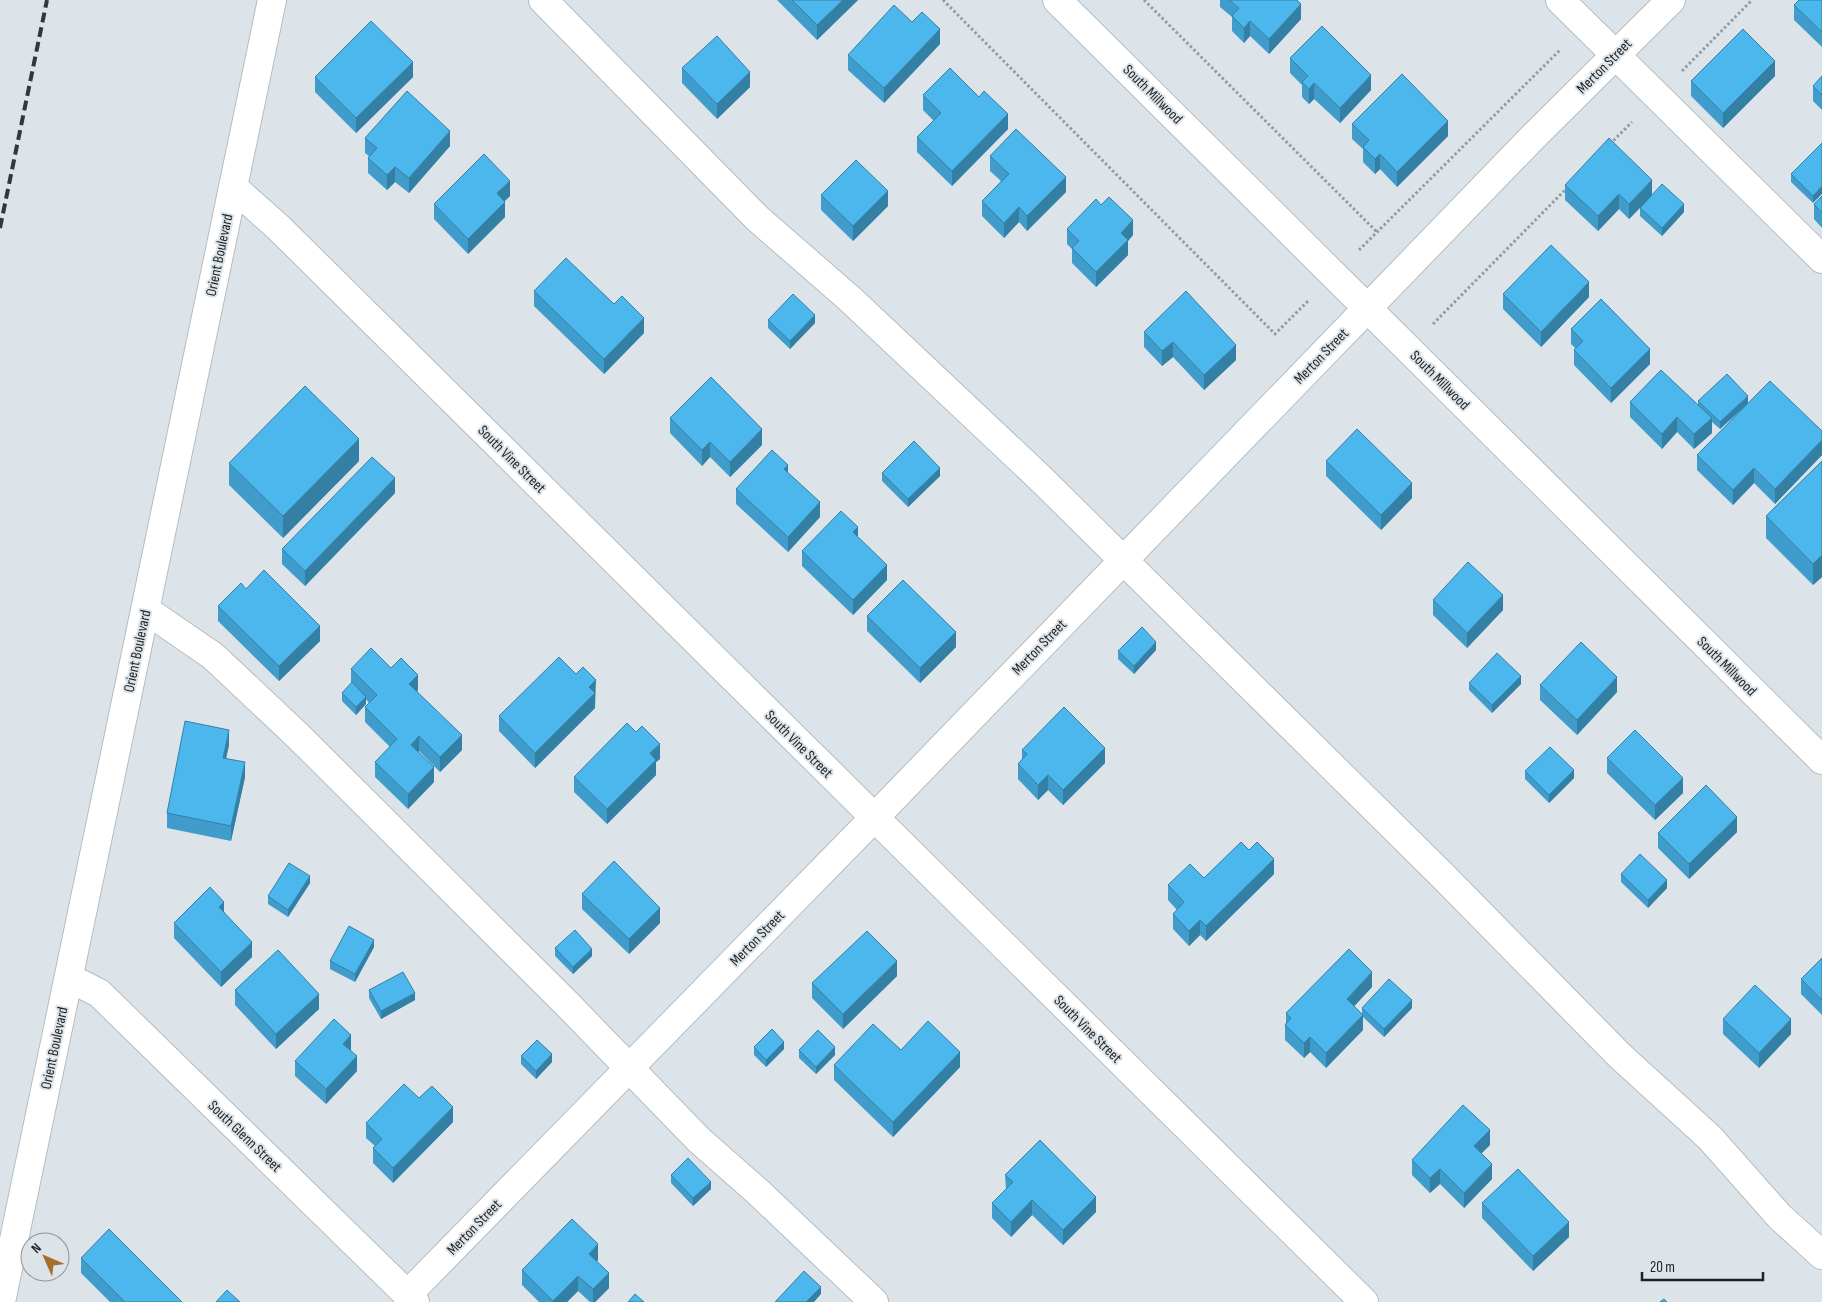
<svg xmlns="http://www.w3.org/2000/svg" width="1822" height="1302" font-family="'Sofia Sans Condensed',sans-serif">
<style>
.lines{fill:none;stroke-linecap:round;stroke-linejoin:round}
.minor-casing{stroke:#b4bdc2;stroke-width:30}
.path{stroke:#959ca0;stroke-width:3;stroke-dasharray:2.5 2.5;stroke-linecap:butt}
.minor{stroke:#fff;stroke-width:28}
.rail{stroke:#323738;stroke-width:4;stroke-dasharray:10 5;stroke-linecap:butt}
.wall{fill:#409dcb}
.shaded-wall{fill:#3480a5}
.building{fill:#4bb7ec;stroke:#3480a5}
.labels{text-anchor:middle;stroke-width:4;stroke-linejoin:round;paint-order:stroke}
.street-label{font-size:15px;fill:#1d2122;stroke:#dce4ea}
</style>
<rect width="100%" height="100%" fill="#dce4ea"/>
<g class="lines">
<defs>
<g id="minor">
<polyline points="543,0 757,218 850,299 1039,477 1442,875 1619,1055 1710,1138 1780,1217 1822,1255"/>
<polyline points="1057,0 1822,760"/>
<polyline points="1560,0 1822,259"/>
<polyline points="233,187 279,228 1364,1302"/>
<polyline points="146,610 213,656 298,736 567,1004 699,1140 757,1191 874,1302"/>
<polyline points="69,978 99,993 415,1302"/>
<polyline points="408,1294 874,818 1533,137 1671,0"/>
<polyline points="1,1302 272,0"/>
</g>
</defs>
<use href="#minor" class="minor-casing"/>
<g class="path">
<polyline points="943,0 1275,334 1309,300"/>
<polyline points="1144,0 1377,232"/>
<polyline points="1682,71 1752,0"/>
<polyline points="1610,144 1632,122"/>
<polyline points="1359,250 1560,50"/>
<polyline points="1433,324 1567,188"/>
</g>
<use href="#minor" class="minor"/>
<polyline class="rail" points="0,228 47,0"/>
</g>
<g class="wall">
<polygon points="777,0 858,0 817,40"/>
<polygon points="1220,0 1297,0 1301,19 1269,54 1250,36 1244,43 1232,31 1232,17 1220,7"/>
<polygon points="1822,0 1822,47 1794,20 1794,5"/>
<polygon points="912,22 940,44 884,103 848,70 848,55"/>
<polygon points="1290,58 1371,90 1340,123 1314,99 1309,104 1302,97 1302,85 1290,73"/>
<polygon points="682,68 750,87 717,119 682,83"/>
<polygon points="1775,76 1723,128 1691,96 1691,81"/>
<polygon points="1822,76 1822,110 1813,101 1813,86"/>
<polygon points="315,77 413,77 356,133 315,92"/>
<polygon points="923,95 979,97 1008,129 952,186 917,152 917,137 934,121 923,110"/>
<polygon points="1352,124 1448,136 1397,187 1380,169 1375,174 1363,162 1363,149 1352,139"/>
<polygon points="365,138 450,146 409,193 395,182 387,190 368,173 368,158 369,156 365,153"/>
<polygon points="1822,143 1813,203 1791,182 1791,174"/>
<polygon points="990,156 1066,192 1027,231 1019,222 1004,238 982,216 982,201 1001,181 990,171"/>
<polygon points="1565,185 1652,194 1684,212 1662,236 1640,216 1640,208 1629,219 1619,209 1598,231 1565,200"/>
<polygon points="821,195 888,206 853,241 821,210"/>
<polygon points="510,196 505,201 505,217 468,254 434,219 434,204"/>
<polygon points="1822,196 1822,228 1814,219 1814,204"/>
<polygon points="1067,229 1133,235 1128,241 1128,255 1096,287 1072,263 1072,249 1067,244"/>
<polygon points="534,291 644,333 604,374 534,306"/>
<polygon points="1503,294 1589,297 1541,347 1503,309"/>
<polygon points="768,320 815,323 790,349 768,328"/>
<polygon points="1571,329 1650,364 1611,403 1574,365 1574,350 1575,348 1571,344"/>
<polygon points="1144,332 1236,360 1204,390 1173,357 1162,366 1144,347"/>
<polygon points="1698,401 1748,403 1822,431 1822,455 1775,504 1754,483 1733,505 1697,470 1697,455 1747,405 1720,429 1712,422 1712,433 1694,449 1677,432 1662,449 1630,417 1630,402 1698,404"/>
<polygon points="670,418 762,445 730,477 710,457 702,466 670,433"/>
<polygon points="359,461 283,538 229,485 229,463"/>
<polygon points="1326,461 1412,498 1381,530 1326,476"/>
<polygon points="1822,461 1822,577 1813,585 1766,538 1766,516"/>
<polygon points="788,473 820,517 788,552 736,504 736,489"/>
<polygon points="882,473 940,476 908,507 882,481"/>
<polygon points="395,493 305,586 282,564 282,549"/>
<polygon points="858,537 887,580 853,615 802,566 802,551"/>
<polygon points="246,589 320,641 279,681 218,621 218,606"/>
<polygon points="1433,600 1503,610 1467,648 1433,615"/>
<polygon points="867,616 956,647 920,683 867,631"/>
<polygon points="1156,650 1134,674 1118,659 1118,651"/>
<polygon points="391,668 418,690 417,691 462,750 440,772 419,751 418,752 434,782 408,809 375,777 375,762 390,747 365,722 365,707 369,703 366,699 366,704 356,715 342,701 342,693 351,684 351,669"/>
<polygon points="1469,683 1521,684 1492,713 1469,690"/>
<polygon points="1540,685 1617,692 1577,735 1540,700"/>
<polygon points="596,695 595,696 595,708 535,768 499,731 499,716"/>
<polygon points="229,745 226,758 245,777 231,841 167,828 167,813"/>
<polygon points="1022,750 1105,763 1063,805 1048,790 1038,800 1018,779 1018,764 1022,759"/>
<polygon points="1607,758 1683,793 1655,820 1607,773"/>
<polygon points="660,759 656,762 656,775 607,824 574,792 574,777"/>
<polygon points="1525,771 1574,778 1549,803 1525,779"/>
<polygon points="1737,832 1689,879 1658,848 1658,833"/>
<polygon points="1274,874 1206,941 1200,935 1189,946 1173,929 1173,914 1177,910 1168,900 1168,885 1204,878"/>
<polygon points="1621,874 1667,888 1648,908 1621,882"/>
<polygon points="310,883 288,917 268,904 268,896"/>
<polygon points="582,894 660,923 629,954 582,909"/>
<polygon points="224,912 252,957 221,987 174,938 174,923"/>
<polygon points="374,947 355,982 330,969 330,961"/>
<polygon points="555,948 592,956 573,974 555,956"/>
<polygon points="1822,958 1822,1015 1801,994 1801,979"/>
<polygon points="897,976 843,1029 812,998 812,983"/>
<polygon points="1372,987 1354,1006 1362,1014 1362,1008 1412,1008 1384,1037 1363,1017 1363,1030 1326,1068 1310,1052 1304,1058 1285,1040 1285,1025 1286,1023 1286,1013"/>
<polygon points="235,990 319,1009 276,1049 235,1005"/>
<polygon points="369,990 415,1000 381,1019 369,998"/>
<polygon points="1723,1019 1791,1034 1759,1068 1723,1034"/>
<polygon points="754,1047 784,1049 766,1067 754,1055"/>
<polygon points="351,1050 357,1071 326,1104 295,1076 295,1061"/>
<polygon points="799,1050 835,1055 816,1074 799,1058"/>
<polygon points="901,1050 960,1067 893,1137 834,1080 834,1065"/>
<polygon points="521,1056 552,1062 536,1079 521,1064"/>
<polygon points="419,1098 453,1122 393,1183 373,1163 373,1148 375,1146 366,1138 366,1123"/>
<polygon points="1490,1145 1481,1153 1492,1179 1464,1208 1440,1184 1430,1193 1412,1175 1412,1160"/>
<polygon points="671,1175 711,1189 693,1206 671,1183"/>
<polygon points="1005,1175 1096,1212 1063,1245 1032,1215 1011,1237 992,1218 992,1203 1006,1190"/>
<polygon points="1482,1203 1569,1237 1533,1271 1482,1218"/>
<polygon points="81,1258 182,1302 110,1302 81,1273"/>
<polygon points="598,1260 597,1261 609,1288 595,1302 590,1302 578,1291 567,1302 539,1302 522,1285 522,1270"/>
</g>
<g class="shaded-wall">
<polygon points="843,0 858,0 817,40 817,25"/>
<polygon points="1301,4 1301,19 1269,54 1269,39"/>
<polygon points="1250,21 1250,36 1244,43 1244,28"/>
<polygon points="940,29 940,44 884,103 884,88"/>
<polygon points="1775,61 1775,76 1723,128 1723,113"/>
<polygon points="413,62 413,77 356,133 356,118"/>
<polygon points="750,72 750,87 717,119 717,104"/>
<polygon points="1371,75 1371,90 1340,123 1340,108"/>
<polygon points="1314,83 1314,99 1309,104 1309,89"/>
<polygon points="1008,114 1008,129 952,186 952,171"/>
<polygon points="1448,121 1448,136 1397,187 1397,172"/>
<polygon points="450,131 450,146 409,193 409,178"/>
<polygon points="1380,154 1380,169 1375,174 1375,159"/>
<polygon points="395,167 395,182 387,190 387,175"/>
<polygon points="1066,177 1066,192 1027,231 1027,216"/>
<polygon points="1652,180 1652,195 1629,219 1629,204"/>
<polygon points="510,181 510,196 497,208 497,193"/>
<polygon points="1822,186 1822,194 1813,203 1813,196"/>
<polygon points="888,191 888,206 853,241 853,226"/>
<polygon points="1619,194 1619,209 1598,231 1598,216"/>
<polygon points="505,202 505,217 468,254 468,239"/>
<polygon points="1684,204 1684,212 1662,236 1662,228"/>
<polygon points="1019,207 1019,222 1004,238 1004,223"/>
<polygon points="1133,220 1133,235 1128,241 1128,255 1096,287 1096,272 1121,233"/>
<polygon points="1589,282 1589,297 1541,347 1541,332"/>
<polygon points="815,315 815,323 790,349 790,341"/>
<polygon points="644,318 644,333 604,374 604,359"/>
<polygon points="1173,342 1173,357 1162,366 1162,351"/>
<polygon points="1236,345 1236,360 1204,390 1204,375"/>
<polygon points="1650,349 1650,364 1611,403 1611,388"/>
<polygon points="1748,396 1748,403 1720,429 1720,422"/>
<polygon points="1677,417 1677,432 1662,449 1662,434"/>
<polygon points="1712,418 1712,433 1694,449 1694,434"/>
<polygon points="762,429 762,445 730,477 730,462"/>
<polygon points="359,439 359,461 283,538 283,516"/>
<polygon points="1822,440 1822,455 1775,504 1775,489"/>
<polygon points="710,442 710,457 702,466 702,450"/>
<polygon points="788,465 788,480 784,469"/>
<polygon points="940,468 940,476 908,507 908,499"/>
<polygon points="1754,468 1754,483 1733,505 1733,490"/>
<polygon points="395,478 395,493 305,586 305,571"/>
<polygon points="1412,483 1412,498 1381,530 1381,515"/>
<polygon points="820,502 820,517 788,552 788,537"/>
<polygon points="858,527 858,542 853,532"/>
<polygon points="1822,555 1822,577 1813,585 1813,564"/>
<polygon points="887,565 887,580 853,615 853,600"/>
<polygon points="1503,595 1503,610 1467,648 1467,633"/>
<polygon points="320,626 320,641 279,681 279,666"/>
<polygon points="956,632 956,647 920,683 920,668"/>
<polygon points="1156,642 1156,650 1134,674 1134,666"/>
<polygon points="418,675 418,690 409,699 409,684"/>
<polygon points="1521,676 1521,684 1492,713 1492,705"/>
<polygon points="1617,677 1617,692 1577,735 1577,720"/>
<polygon points="596,680 595,708 535,768 535,753 589,687"/>
<polygon points="366,697 366,704 356,715 356,707"/>
<polygon points="229,730 229,745 223,773 223,758"/>
<polygon points="462,735 462,750 440,772 440,757"/>
<polygon points="419,736 419,751 411,760 411,745"/>
<polygon points="660,744 660,759 656,762 656,775 607,824 607,809 650,753"/>
<polygon points="1105,748 1105,763 1063,805 1063,790"/>
<polygon points="245,762 245,777 231,841 231,826"/>
<polygon points="434,767 434,782 408,809 408,794"/>
<polygon points="1574,770 1574,778 1549,803 1549,795"/>
<polygon points="1048,775 1048,790 1038,800 1038,785"/>
<polygon points="1683,778 1683,793 1655,820 1655,805"/>
<polygon points="1737,817 1737,832 1689,879 1689,864"/>
<polygon points="1274,859 1274,874 1206,941 1206,926"/>
<polygon points="310,876 310,883 288,917 288,910"/>
<polygon points="1667,880 1667,888 1648,908 1648,900"/>
<polygon points="224,902 224,917 219,907"/>
<polygon points="660,908 660,923 629,954 629,939"/>
<polygon points="1200,920 1200,935 1189,946 1189,931"/>
<polygon points="374,940 374,947 355,982 355,974"/>
<polygon points="252,942 252,957 221,987 221,972"/>
<polygon points="592,949 592,956 573,974 573,967"/>
<polygon points="897,961 897,976 843,1029 843,1014"/>
<polygon points="1372,972 1372,987 1347,1014 1347,999"/>
<polygon points="415,993 415,1000 381,1019 381,1011"/>
<polygon points="319,994 319,1009 276,1049 276,1034"/>
<polygon points="1412,1000 1412,1008 1384,1037 1384,1029"/>
<polygon points="1363,1015 1363,1030 1326,1068 1326,1053"/>
<polygon points="1791,1019 1791,1034 1759,1068 1759,1053"/>
<polygon points="351,1035 351,1050 343,1059 343,1044"/>
<polygon points="1310,1037 1310,1052 1304,1058 1304,1043"/>
<polygon points="784,1042 784,1049 766,1067 766,1060"/>
<polygon points="835,1047 835,1055 816,1074 816,1067"/>
<polygon points="960,1052 960,1067 893,1137 893,1122"/>
<polygon points="552,1054 552,1062 536,1079 536,1071"/>
<polygon points="357,1056 357,1071 326,1104 326,1089"/>
<polygon points="453,1107 453,1122 393,1183 393,1168"/>
<polygon points="1490,1130 1490,1145 1474,1161 1474,1146"/>
<polygon points="1492,1164 1492,1179 1464,1208 1464,1193"/>
<polygon points="1440,1169 1440,1184 1430,1193 1430,1178"/>
<polygon points="711,1182 711,1189 693,1206 693,1198"/>
<polygon points="1096,1197 1096,1212 1063,1245 1063,1230"/>
<polygon points="1032,1200 1032,1215 1011,1237 1011,1222"/>
<polygon points="1569,1222 1569,1237 1533,1271 1533,1256"/>
<polygon points="598,1244 598,1260 589,1269 589,1254"/>
<polygon points="609,1273 609,1288 595,1302 593,1302 593,1289"/>
<polygon points="578,1276 578,1291 567,1302 553,1302 553,1301"/>
<polygon points="821,1287 821,1294 814,1302 806,1302"/>
</g>
<g class="building">
<polygon points="792,0 843,0 817,25"/>
<polygon points="1229,0 1297,0 1301,4 1269,39 1250,21 1244,28 1232,16 1239,8"/>
<polygon points="1799,0 1822,0 1822,32 1794,5"/>
<polygon points="894,5 912,22 922,12 940,29 884,88 848,55"/>
<polygon points="371,21 413,62 356,118 315,77"/>
<polygon points="1322,26 1371,75 1340,108 1314,83 1309,89 1302,82 1308,76 1290,58"/>
<polygon points="1743,29 1775,61 1723,113 1691,81"/>
<polygon points="717,36 750,72 717,104 682,68"/>
<polygon points="950,68 979,97 984,91 1008,114 952,171 917,137 941,113 923,95"/>
<polygon points="1402,74 1448,121 1397,172 1380,154 1375,159 1363,147 1369,140 1352,124"/>
<polygon points="1822,76 1822,95 1813,86"/>
<polygon points="407,91 450,131 409,178 395,167 387,175 368,158 377,148 365,138"/>
<polygon points="1016,129 1066,177 1027,216 1019,207 1004,223 982,201 1009,174 990,156"/>
<polygon points="1609,138 1652,180 1629,204 1619,194 1598,216 1565,185"/>
<polygon points="1822,143 1822,186 1813,196 1791,174"/>
<polygon points="484,154 510,181 497,193 505,202 468,239 434,204"/>
<polygon points="856,160 888,191 853,226 821,195"/>
<polygon points="1662,184 1684,204 1662,228 1640,208"/>
<polygon points="1822,196 1822,213 1814,204"/>
<polygon points="1109,197 1133,220 1121,233 1128,240 1096,272 1072,248 1079,241 1067,229 1096,199 1101,205"/>
<polygon points="1551,245 1589,282 1541,332 1503,294"/>
<polygon points="566,258 614,304 622,296 644,318 604,359 534,291"/>
<polygon points="1186,291 1236,345 1204,375 1173,342 1162,351 1144,332"/>
<polygon points="793,294 815,315 790,341 768,320"/>
<polygon points="1601,299 1650,349 1611,388 1574,350 1583,341 1571,329"/>
<polygon points="1661,370 1712,418 1694,434 1677,417 1662,434 1630,402"/>
<polygon points="1727,374 1748,396 1720,422 1698,401"/>
<polygon points="711,377 762,429 730,462 710,442 702,450 670,418"/>
<polygon points="1770,381 1822,431 1822,440 1775,489 1754,468 1733,490 1697,455"/>
<polygon points="305,386 359,439 283,516 229,463"/>
<polygon points="1357,429 1412,483 1381,515 1326,461"/>
<polygon points="914,441 940,468 908,499 882,473"/>
<polygon points="772,450 788,465 784,469 820,502 788,537 736,489"/>
<polygon points="372,457 395,478 305,571 282,549"/>
<polygon points="1822,461 1822,555 1813,564 1766,516"/>
<polygon points="841,511 858,527 853,532 887,565 853,600 802,551"/>
<polygon points="1468,562 1503,595 1467,633 1433,600"/>
<polygon points="264,570 320,626 279,666 218,606 241,583 246,589"/>
<polygon points="903,580 956,632 920,668 867,616"/>
<polygon points="1142,627 1156,642 1134,666 1118,651"/>
<polygon points="1581,642 1617,677 1577,720 1540,685"/>
<polygon points="371,648 391,668 401,658 418,675 409,684 462,735 440,757 419,736 411,745 434,767 408,794 375,762 397,739 365,707 377,695 351,669"/>
<polygon points="1497,653 1521,676 1492,705 1469,683"/>
<polygon points="559,657 576,674 583,667 596,680 589,687 595,693 535,753 499,716"/>
<polygon points="352,682 366,697 356,707 342,693"/>
<polygon points="1064,707 1105,748 1063,790 1048,775 1038,785 1018,764 1027,754 1022,750"/>
<polygon points="185,721 229,730 223,758 245,762 231,826 167,813"/>
<polygon points="627,723 636,732 642,726 660,744 650,753 656,760 607,809 574,777"/>
<polygon points="1635,730 1683,778 1655,805 1607,758"/>
<polygon points="1550,747 1574,770 1549,795 1525,771"/>
<polygon points="1706,785 1737,817 1689,864 1658,833"/>
<polygon points="1241,842 1249,850 1257,842 1274,859 1206,926 1200,920 1189,931 1173,914 1184,902 1168,885 1190,864 1204,878"/>
<polygon points="1640,854 1667,880 1648,900 1621,874"/>
<polygon points="614,861 660,908 629,939 582,894"/>
<polygon points="289,863 310,876 288,910 268,896"/>
<polygon points="210,887 224,902 219,907 252,942 221,972 174,923"/>
<polygon points="349,926 374,940 355,974 330,961"/>
<polygon points="575,930 592,949 573,967 555,948"/>
<polygon points="867,931 897,961 843,1014 812,983"/>
<polygon points="1349,949 1372,972 1347,999 1363,1015 1326,1053 1310,1037 1304,1043 1285,1025 1291,1018 1286,1013"/>
<polygon points="278,950 319,994 276,1034 235,990"/>
<polygon points="1822,958 1822,1000 1801,979"/>
<polygon points="403,972 415,993 381,1011 369,990"/>
<polygon points="1389,979 1412,1000 1384,1029 1362,1008"/>
<polygon points="1755,985 1791,1019 1759,1053 1723,1019"/>
<polygon points="334,1019 351,1035 343,1044 357,1056 326,1089 295,1061"/>
<polygon points="928,1021 960,1052 893,1122 834,1065 873,1024 901,1050"/>
<polygon points="772,1029 784,1042 766,1060 754,1047"/>
<polygon points="818,1030 835,1047 816,1067 799,1050"/>
<polygon points="537,1040 552,1054 536,1071 521,1056"/>
<polygon points="404,1084 419,1098 432,1086 453,1107 393,1168 373,1148 382,1139 366,1123"/>
<polygon points="1463,1105 1490,1130 1474,1146 1492,1164 1464,1193 1440,1169 1430,1178 1412,1160"/>
<polygon points="1040,1140 1096,1197 1063,1230 1032,1200 1011,1222 992,1203 1013,1182 1005,1175"/>
<polygon points="688,1158 711,1182 693,1198 671,1175"/>
<polygon points="1518,1169 1569,1222 1533,1256 1482,1203"/>
<polygon points="572,1219 598,1244 589,1254 609,1273 593,1289 578,1276 553,1301 522,1270"/>
<polygon points="109,1229 182,1302 125,1302 81,1258"/>
<polygon points="804,1271 821,1287 806,1302 775,1302"/>
<polygon points="227,1290 240,1302 216,1302"/>
<polygon points="635,1294 644,1302 628,1302"/>
<polygon points="1664,1299 1667,1302 1660,1302"/>
</g>
<g class="labels">
<g class="street-label">
<text transform="translate(1604 66) rotate(-45)" y="5">Merton Street</text>
<text transform="translate(1153 94) rotate(45)" y="5">South Millwood</text>
<text transform="translate(219 255) rotate(-78)" y="5">Orient Boulevard</text>
<text transform="translate(1321 356) rotate(-46)" y="5">Merton Street</text>
<text transform="translate(1440 380) rotate(45)" y="5">South Millwood</text>
<text transform="translate(512 459) rotate(45)" y="5">South Vine Street</text>
<text transform="translate(1039 647) rotate(-46)" y="5">Merton Street</text>
<text transform="translate(137 651) rotate(-78)" y="5">Orient Boulevard</text>
<text transform="translate(1727 666) rotate(45)" y="5">South Millwood</text>
<text transform="translate(799 744) rotate(45)" y="5">South Vine Street</text>
<text transform="translate(757 938) rotate(-46)" y="5">Merton Street</text>
<text transform="translate(1088 1029) rotate(45)" y="5">South Vine Street</text>
<text transform="translate(54 1048) rotate(-78)" y="5">Orient Boulevard</text>
<text transform="translate(245 1136) rotate(44)" y="5">South Glenn Street</text>
<text transform="translate(474 1227) rotate(-46)" y="5">Merton Street</text>
</g>
</g>
<g transform="translate(45 1257) rotate(315)"><circle r="24" fill="#dce4ea" stroke="#90969a"/>
<path d="M0-4L9 19L0 12L-9 19Z" fill="#a66e2b"/>
<text y="-8" font-size="14" font-weight="bold" text-anchor="middle" fill="#1d2122">N</text>
</g>
<path d="M1642 1272v8h121v-8" fill="none" stroke="#1d2122" stroke-width="2.5"/>
<text x="1650" y="1272" font-size="15" fill="#1d2122" stroke="#dce4ea" stroke-width="4" paint-order="stroke">20 m</text>
</svg>
